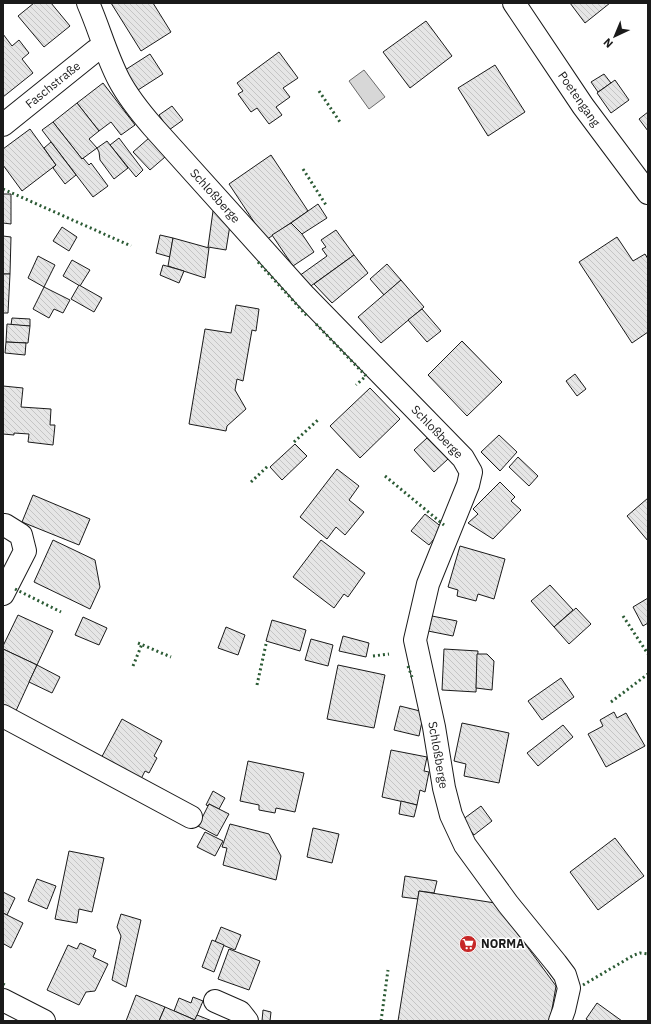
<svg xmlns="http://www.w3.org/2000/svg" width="651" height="1024" font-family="'IBM Plex Sans',sans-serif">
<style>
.water{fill:#d7d7d7;stroke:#6a6a6a}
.building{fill:url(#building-back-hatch);stroke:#1a1a1a}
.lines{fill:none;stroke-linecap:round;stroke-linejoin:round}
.minor-casing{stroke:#1a1a1a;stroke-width:24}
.minor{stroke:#fff;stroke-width:22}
.hedge{stroke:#2b5a34;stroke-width:3;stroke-dasharray:2 3;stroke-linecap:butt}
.labels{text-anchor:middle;stroke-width:3;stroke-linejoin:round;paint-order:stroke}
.street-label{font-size:12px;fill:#1a1a1a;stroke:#fff}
.poi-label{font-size:12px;font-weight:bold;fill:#1a1a1a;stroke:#fff;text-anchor:start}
</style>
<defs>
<pattern id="building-back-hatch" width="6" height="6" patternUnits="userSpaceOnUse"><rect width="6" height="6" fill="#e6e6e6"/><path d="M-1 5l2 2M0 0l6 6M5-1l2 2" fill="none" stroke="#c5c5c5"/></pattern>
</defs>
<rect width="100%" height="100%" fill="#fff"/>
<polygon class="water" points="364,70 385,97 369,109 349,81"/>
<g class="building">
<polygon points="34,3 51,3 70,26 44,47 18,16"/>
<polygon points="111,3 153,3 171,32 141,51"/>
<polygon points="570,3 610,3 585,23"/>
<polygon points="426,21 452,56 410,88 383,52"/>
<polygon points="3,34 12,46 19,40 29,53 22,59 33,73 3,97"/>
<polygon points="279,52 298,78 283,88 290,97 276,107 282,115 269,124 257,108 251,112 238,94 243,91 237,83"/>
<polygon points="150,54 163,74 138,90 125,70"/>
<polygon points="495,65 525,112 488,136 458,88"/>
<polygon points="604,74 611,83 598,92 591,82"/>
<polygon points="615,80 629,100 611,113 597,93"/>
<polygon points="103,83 135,125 121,135 111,122 99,131 77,103"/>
<polygon points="77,103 99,131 89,139 97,148 82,159 53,122"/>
<polygon points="172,106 183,120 169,130 159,115"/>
<polygon points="648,112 648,131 639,119"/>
<polygon points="53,122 82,159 83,158 89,165 91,163 108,186 93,197 42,130"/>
<polygon points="30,129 56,165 22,191 3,165 3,149"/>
<polygon points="119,138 143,170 136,177 110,145"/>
<polygon points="149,138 165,157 150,170 133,152"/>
<polygon points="107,141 128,168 114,179 100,160 99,152 97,148"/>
<polygon points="51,142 76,175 65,184 53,168 56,165 44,148"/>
<polygon points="271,155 308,211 266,240 229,184"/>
<polygon points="3,194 11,194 11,224 3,223"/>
<polygon points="318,204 327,218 302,234 291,223"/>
<polygon points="213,211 230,225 226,250 208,247"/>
<polygon points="291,223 302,234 314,252 293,266 272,235"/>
<polygon points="62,227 77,237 69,251 53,241"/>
<polygon points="336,230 354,255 308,288 299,276 327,256 322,249 326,247 321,240"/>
<polygon points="160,235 173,238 170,257 156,253"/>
<polygon points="3,236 11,237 10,274 3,274"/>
<polygon points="617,237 633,261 645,254 648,259 648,332 632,343 579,262"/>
<polygon points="173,238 209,248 205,278 168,266"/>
<polygon points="354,255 368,273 332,303 314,284"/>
<polygon points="38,256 55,265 44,287 28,278"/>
<polygon points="72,260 90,270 80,286 63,276"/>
<polygon points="387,264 401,280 384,295 370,279"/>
<polygon points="163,265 184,271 179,283 160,275"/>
<polygon points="3,274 10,274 8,313 3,313"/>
<polygon points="401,280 424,307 381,343 358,317"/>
<polygon points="79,285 102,298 94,312 71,299"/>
<polygon points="44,287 70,300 63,313 54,309 49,318 33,309"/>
<polygon points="236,305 259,309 256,331 252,330 243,381 237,379 235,390 246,409 227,426 226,431 189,424 205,329 231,333"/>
<polygon points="422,309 441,331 427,342 408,320"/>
<polygon points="12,318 30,319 30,326 11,325"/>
<polygon points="7,324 30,326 28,343 6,342"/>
<polygon points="462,341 502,382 467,416 428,375"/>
<polygon points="6,342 26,343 25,355 5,353"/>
<polygon points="575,374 586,389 577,396 566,381"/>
<polygon points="3,386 23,388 21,407 51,409 50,425 55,425 53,445 28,442 29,434 14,433 14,435 3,434"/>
<polygon points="370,388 400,419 360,458 330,426"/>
<polygon points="499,435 517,452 500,471 481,452"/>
<polygon points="427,438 448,459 434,472 414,450"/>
<polygon points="295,444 307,456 282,480 270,467"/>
<polygon points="518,457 538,476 529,486 509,467"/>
<polygon points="337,469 359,486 349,500 364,512 345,535 336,527 327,539 300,517"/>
<polygon points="500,482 515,497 511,501 521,510 493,539 468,523 478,514 473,509"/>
<polygon points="33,495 90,519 79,545 22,522"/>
<polygon points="648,498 648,541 627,516"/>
<polygon points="425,514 443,528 429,545 411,531"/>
<polygon points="53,540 95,560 100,587 90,609 34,582"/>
<polygon points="321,540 365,573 348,597 344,594 334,608 293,577"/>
<polygon points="460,546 505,559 494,599 478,594 476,601 457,596 458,590 448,587"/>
<polygon points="550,585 573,610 554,627 531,601"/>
<polygon points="648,598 648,623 643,626 633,607"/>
<polygon points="576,608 591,624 569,644 554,627"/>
<polygon points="18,615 53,631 37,665 3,649 3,646"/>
<polygon points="432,616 457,621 453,636 428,631"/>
<polygon points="83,617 107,628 99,645 75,635"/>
<polygon points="272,620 306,630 300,651 266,641"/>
<polygon points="226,627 245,635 238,655 218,648"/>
<polygon points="343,636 369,643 366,657 339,651"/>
<polygon points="311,639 333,645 328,666 305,660"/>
<polygon points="3,649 37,665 15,713 3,707"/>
<polygon points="444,649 478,651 476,692 442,690"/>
<polygon points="477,654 487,654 494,661 492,690 476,688"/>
<polygon points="37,665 60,677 52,693 29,682"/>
<polygon points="338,665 385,675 374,728 327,719"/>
<polygon points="561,678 574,697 542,720 528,701"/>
<polygon points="400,706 424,712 419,736 394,730"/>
<polygon points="614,712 617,718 626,713 645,746 606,767 588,734 603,726 600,720"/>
<polygon points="122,719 162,741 154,756 157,758 149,773 145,771 138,785 98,764"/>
<polygon points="462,723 509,733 499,783 464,776 466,764 454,761"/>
<polygon points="563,725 573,737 538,766 527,753"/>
<polygon points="391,750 427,757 424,771 429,772 425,792 420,790 417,805 382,797"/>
<polygon points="248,761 304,773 295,812 276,808 275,813 259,810 259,805 240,801"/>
<polygon points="213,791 225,798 219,809 209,804 209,806 206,805"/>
<polygon points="401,801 417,805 414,817 399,814"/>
<polygon points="209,804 229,814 217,836 198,826"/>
<polygon points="481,806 492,821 474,835 462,820"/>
<polygon points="230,824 269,834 281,856 276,880 223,865 227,848 222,847"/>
<polygon points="313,828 339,834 332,863 307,857"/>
<polygon points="205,832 223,841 215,856 197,847"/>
<polygon points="615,838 644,876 598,910 570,872"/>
<polygon points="69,851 104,858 92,912 79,909 77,923 55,919"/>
<polygon points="405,876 437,881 434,893 419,891 418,899 402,897"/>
<polygon points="37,879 56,886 47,909 28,901"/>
<polygon points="419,891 495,903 556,986 550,1021 398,1021"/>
<polygon points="3,892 15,898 7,915 3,913"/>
<polygon points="3,913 23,923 11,948 4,944 3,947"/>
<polygon points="121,914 141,920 126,987 112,980 121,936 117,927"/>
<polygon points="221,927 241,935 235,950 215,942"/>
<polygon points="212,940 224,945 214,972 202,967"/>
<polygon points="80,943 96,950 93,957 108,964 95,991 86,992 79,1005 47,990 68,945 77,949"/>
<polygon points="229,949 260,961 249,990 218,979"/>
<polygon points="136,995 165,1007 159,1021 126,1021"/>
<polygon points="193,997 203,1001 195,1020 174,1011 179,998 191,1003"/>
<polygon points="597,1003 622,1021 589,1021 586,1019"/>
<polygon points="165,1007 195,1020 194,1021 159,1021"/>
<polygon points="263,1010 271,1012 270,1021 262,1021"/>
<polygon points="197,1015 212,1021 194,1021"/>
</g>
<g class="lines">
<defs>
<g id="minor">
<path d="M88,3C99,28 106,55 119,80C128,97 140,112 153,127L305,296L463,458L471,472L468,485L428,584L415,640L434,727L444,788L451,815L465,845L508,904L556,963L565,975L569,988L564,1010L560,1021"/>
<polyline points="514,3 583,106 648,193"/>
<polyline points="3,125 95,51 104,47"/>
<polyline points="3,525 5,525 21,535 25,551 3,594"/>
<polyline points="3,716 191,817"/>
<polyline points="3,1000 44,1021"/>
<polyline points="215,1001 240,1012 247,1021"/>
</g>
</defs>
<use href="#minor" class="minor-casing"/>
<use href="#minor" class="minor"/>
<g class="hedge">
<polyline points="319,91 340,122"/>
<polyline points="303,169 326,205"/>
<polyline points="3,189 131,246"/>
<polyline points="258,262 307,316"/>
<polyline points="316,324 366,376 356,385"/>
<polyline points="294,442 319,419"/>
<polyline points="385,476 444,525"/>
<polyline points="251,482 269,465"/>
<polyline points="15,589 61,612"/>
<polyline points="623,616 648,654"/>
<polyline points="138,643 171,657"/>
<polyline points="373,656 389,654"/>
<polyline points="133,666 142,644"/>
<polyline points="408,666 412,677"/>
<polyline points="257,685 266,644"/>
<polyline points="611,702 648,674"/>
<polyline points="3,984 6,986"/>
<polyline points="583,985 634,955 640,953 648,954"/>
<polyline points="381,1021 388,970"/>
</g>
</g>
<defs>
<symbol id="supermarket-disc" viewBox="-11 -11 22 22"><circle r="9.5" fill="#c62828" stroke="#fff"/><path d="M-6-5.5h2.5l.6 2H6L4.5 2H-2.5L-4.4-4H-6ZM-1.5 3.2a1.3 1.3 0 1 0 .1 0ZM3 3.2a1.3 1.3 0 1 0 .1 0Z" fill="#fff"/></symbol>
</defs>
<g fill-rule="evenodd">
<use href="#supermarket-disc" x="458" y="934" width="20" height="20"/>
</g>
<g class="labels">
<g class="street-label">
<text transform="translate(53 85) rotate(-39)" y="4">Faschstraße</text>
<text transform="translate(579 99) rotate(55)" y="4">Poetengang</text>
<text transform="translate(215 196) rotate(48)" y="4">Schloßberge</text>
<text transform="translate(437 432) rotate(46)" y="4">Schloßberge</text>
<text transform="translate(438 755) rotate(80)" y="4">Schloßberge</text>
</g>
<g class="poi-label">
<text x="481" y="948">NORMA</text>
</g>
</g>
<rect width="651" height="1024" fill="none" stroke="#1a1a1a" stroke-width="8"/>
<g transform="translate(615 36) rotate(224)" stroke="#ffffff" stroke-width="3" paint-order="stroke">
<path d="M0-3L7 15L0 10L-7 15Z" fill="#1a1a1a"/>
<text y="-6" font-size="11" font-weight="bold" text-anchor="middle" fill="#1a1a1a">N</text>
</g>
</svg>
